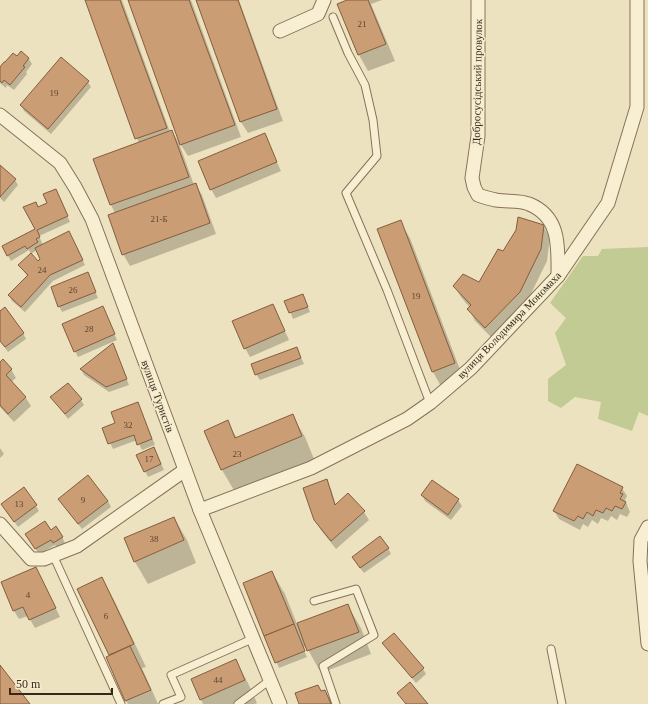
<svg xmlns="http://www.w3.org/2000/svg" width="648" height="704" font-family="Georgia,serif">
<style>
.green{fill:#c1cb93}
.shadow{fill:#0003}
.building{fill:#cb9d75;stroke:#845d3e}
.lines{fill:none;stroke-linecap:round;stroke-linejoin:round}
.service-casing{stroke:#857258;stroke-width:9}
.minor-casing{stroke:#857258;stroke-width:15}
.service{stroke:#f8efd2;stroke-width:7}
.minor{stroke:#f8efd2;stroke-width:13}
.labels{text-anchor:middle;stroke-width:3;stroke-linejoin:round;paint-order:stroke}
.number-label{font-size:9px;fill:#5a4632}
.street-label{font-size:11px;fill:#35291c;stroke:#f5ecce}
</style>
<rect width="100%" height="100%" fill="#ede2bf"/>
<polygon class="green" points="648,247 648,416 639,412 632,431 598,419 601,402 575,397 561,408 548,401 548,379 566,365 555,333 566,318 550,303 583,256 598,256 602,249"/>
<g class="shadow">
<polygon points="86,0 122,0 170,132 172,131 179,143 194,185 195,184 202,195 216,234 130,266 123,254 115,213 111,205 94,160 139,143"/>
<polygon points="129,0 191,0 241,137 188,156 181,145"/>
<polygon points="197,0 239,0 283,121 248,133 241,122"/>
<polygon points="350,0 382,0 371,4 395,61 368,71 359,55"/>
<polygon points="21,53 29,59 32,64 26,72 27,74 14,90 7,85 6,88 0,83 0,69 17,58"/>
<polygon points="88,82 91,87 51,134 24,111 21,105"/>
<polygon points="264,134 281,171 216,198 211,189"/>
<polygon points="0,166 15,180 18,185 4,202 0,198"/>
<polygon points="56,190 70,222 39,236 43,245 72,238 85,265 53,281 25,312 12,301 9,295 28,277 19,265 38,262 41,259 37,250 31,254 29,250 11,261 3,247 36,230 36,203 38,208 48,204"/>
<polygon points="400,222 410,238 464,380 442,388 433,372"/>
<polygon points="543,226 550,237 547,261 526,304 493,339 475,321 469,309 470,308 461,297 454,286 480,283 503,252"/>
<polygon points="88,274 98,298 62,312 59,306"/>
<polygon points="303,295 310,312 293,319 286,301"/>
<polygon points="273,305 289,340 250,357 245,348"/>
<polygon points="0,312 23,333 26,339 8,352 0,341"/>
<polygon points="105,313 117,340 78,357 75,351"/>
<polygon points="113,345 129,385 109,392 84,375 81,369"/>
<polygon points="297,349 304,364 260,380 256,374"/>
<polygon points="0,363 11,369 16,378 11,382 26,398 31,406 14,422 0,407"/>
<polygon points="52,398 81,400 84,405 68,419"/>
<polygon points="138,403 155,445 142,450 137,440 113,449 103,428 116,423"/>
<polygon points="292,415 305,437 314,459 235,492 222,470 205,431 227,422 237,438"/>
<polygon points="0,448 4,454 0,458"/>
<polygon points="157,454 164,470 148,477 145,471"/>
<polygon points="326,481 331,489 336,505 348,495 364,512 369,520 336,549 320,529 315,520"/>
<polygon points="622,488 627,496 625,500 630,512 627,517 620,514 617,520 611,516 608,521 601,518 598,524 592,520 588,527 583,524 580,530 559,519 554,511"/>
<polygon points="422,495 458,500 462,506 451,520 425,501"/>
<polygon points="108,501 111,507 82,529 63,505"/>
<polygon points="36,506 39,511 18,527 6,510"/>
<polygon points="174,518 187,540 196,563 148,584 135,562 125,539"/>
<polygon points="51,531 62,537 65,543 57,548 55,545 39,554 30,540"/>
<polygon points="388,548 391,554 364,573 356,563"/>
<polygon points="272,572 285,594 297,624 348,606 361,628 371,654 321,673 306,646 303,648 307,657 279,668 244,583"/>
<polygon points="41,577 60,617 35,628 28,616 19,619 14,611"/>
<polygon points="102,578 114,600 146,667 142,668 158,704 128,704 126,701 107,657 111,656 78,589"/>
<polygon points="387,649 423,669 426,674 416,683"/>
<polygon points="235,660 248,683 257,703 255,704 203,704 192,680"/>
<polygon points="325,691 333,704 300,704 321,692"/>
</g>
<g class="building">
<polygon points="85,0 120,0 167,128 135,139"/>
<polygon points="128,0 189,0 235,125 180,145"/>
<polygon points="196,0 238,0 277,109 240,122"/>
<polygon points="347,0 368,0 386,44 358,55 337,4"/>
<polygon points="21,51 29,58 23,66 25,67 10,85 4,80 2,83 0,81 0,67 4,62 5,62 13,53 17,56"/>
<polygon points="61,57 89,81 48,129 20,105"/>
<polygon points="172,130 189,177 110,205 93,159"/>
<polygon points="265,133 277,162 210,190 198,161"/>
<polygon points="0,165 16,179 0,197"/>
<polygon points="196,183 210,223 122,255 108,215"/>
<polygon points="56,189 68,216 37,230 40,237 36,239 38,242 27,249 25,246 7,256 2,246 35,229 23,207 36,202 38,207 47,203 43,194"/>
<polygon points="518,217 544,225 541,249 520,292 485,328 467,309 471,305 453,286 463,274 479,282 498,249 503,251 516,230"/>
<polygon points="401,220 455,363 432,372 377,229"/>
<polygon points="69,231 83,260 50,275 21,307 8,295 28,275 18,265 31,253 38,261 40,259 35,248"/>
<polygon points="88,272 96,292 58,307 51,287"/>
<polygon points="303,294 308,307 289,313 284,301"/>
<polygon points="273,304 285,331 244,349 232,321"/>
<polygon points="103,306 115,334 74,352 62,324"/>
<polygon points="5,307 24,333 5,347 0,341 0,311"/>
<polygon points="113,343 127,379 106,387 80,369"/>
<polygon points="297,347 301,358 255,375 251,364"/>
<polygon points="3,359 12,369 6,375 26,397 8,414 0,405 0,362"/>
<polygon points="68,383 82,399 65,414 50,397"/>
<polygon points="138,402 152,439 137,445 134,435 108,444 102,428 115,423 111,412"/>
<polygon points="293,414 302,436 221,470 204,431 228,420 235,438"/>
<polygon points="154,447 161,464 144,472 136,455"/>
<polygon points="577,464 623,487 620,493 623,494 620,499 626,502 622,509 615,506 612,511 606,508 603,513 596,510 593,516 587,512 583,519 578,516 574,521 553,511"/>
<polygon points="88,475 108,501 78,524 58,499"/>
<polygon points="327,479 335,505 348,493 365,511 331,541 314,520 303,488"/>
<polygon points="432,480 459,499 448,515 421,495"/>
<polygon points="24,487 37,505 14,522 1,504"/>
<polygon points="174,517 184,540 134,562 124,538"/>
<polygon points="45,521 51,530 56,526 63,537 53,543 51,540 35,549 25,534"/>
<polygon points="380,536 389,548 360,568 352,557"/>
<polygon points="36,567 56,608 29,620 23,607 13,611 1,582"/>
<polygon points="272,571 294,624 264,636 243,583"/>
<polygon points="102,577 134,644 109,655 77,589"/>
<polygon points="348,604 359,632 307,651 297,623"/>
<polygon points="294,624 305,651 275,663 264,636"/>
<polygon points="394,633 424,668 412,678 382,643"/>
<polygon points="130,646 151,690 125,701 106,657"/>
<polygon points="236,659 245,680 200,700 191,679"/>
<polygon points="0,665 30,704 0,704"/>
<polygon points="410,682 428,704 406,704 397,693"/>
<polygon points="318,685 321,691 325,690 331,704 299,704 295,693"/>
</g>
<g class="lines">
<defs>
<g id="service">
<polyline points="333,17 348,53 365,85 373,120 377,156 346,193 387,290 430,403"/>
<polyline points="53,555 121,704"/>
<polyline points="314,601 356,589 374,635 323,666 336,704"/>
<polyline points="551,649 562,704"/>
<polyline points="163,704 181,697 171,675 252,639"/>
<polyline points="238,704 270,680"/>
</g>
<g id="minor">
<path d="M478,0V136L472,178L474,187L478,195C484,197 490,199 496,200C506,202 520,200 529,204C561,217 558,248 558,276"/>
<polyline points="280,31 318,14 324,0"/>
<polyline points="0,115 60,163 75,187 92,219 200,510 280,704"/>
<polyline points="200,510 311,468 407,419 430,403 471,368 558,276 608,203 637,107 637,0"/>
<polyline points="0,524 31,559 44,559 77,546 185,470"/>
<polyline points="648,527 641,540 640,561 648,644"/>
</g>
</defs>
<use href="#service" class="service-casing"/>
<use href="#minor" class="minor-casing"/>
<use href="#service" class="service"/>
<use href="#minor" class="minor"/>
</g>
<g class="labels">
<g class="number-label">
<text x="362" y="27">21</text>
<text x="54" y="96">19</text>
<text x="159" y="222">21-Б</text>
<text x="42" y="273">24</text>
<text x="73" y="293">26</text>
<text x="416" y="299">19</text>
<text x="89" y="332">28</text>
<text x="128" y="428">32</text>
<text x="237" y="457">23</text>
<text x="149" y="462">17</text>
<text x="83" y="503">9</text>
<text x="19" y="507">13</text>
<text x="154" y="542">38</text>
<text x="28" y="598">4</text>
<text x="106" y="619">6</text>
<text x="218" y="683">44</text>
</g>
<g class="street-label">
<text transform="translate(477 82) rotate(-89)" y="4">Добросусідський провулок</text>
<text transform="translate(509 325) rotate(-46)" y="4">вулиця Володимира Мономаха</text>
<text transform="translate(158 396) rotate(70)" y="4">вулиця Туристів</text>
</g>
</g>
<path d="M10 688v6h102v-6" fill="none" stroke="#35291c" stroke-width="2"/>
<text x="16" y="688" font-size="12" fill="#35291c" stroke="#f5ecce" stroke-width="3" paint-order="stroke">50 m</text>
</svg>
